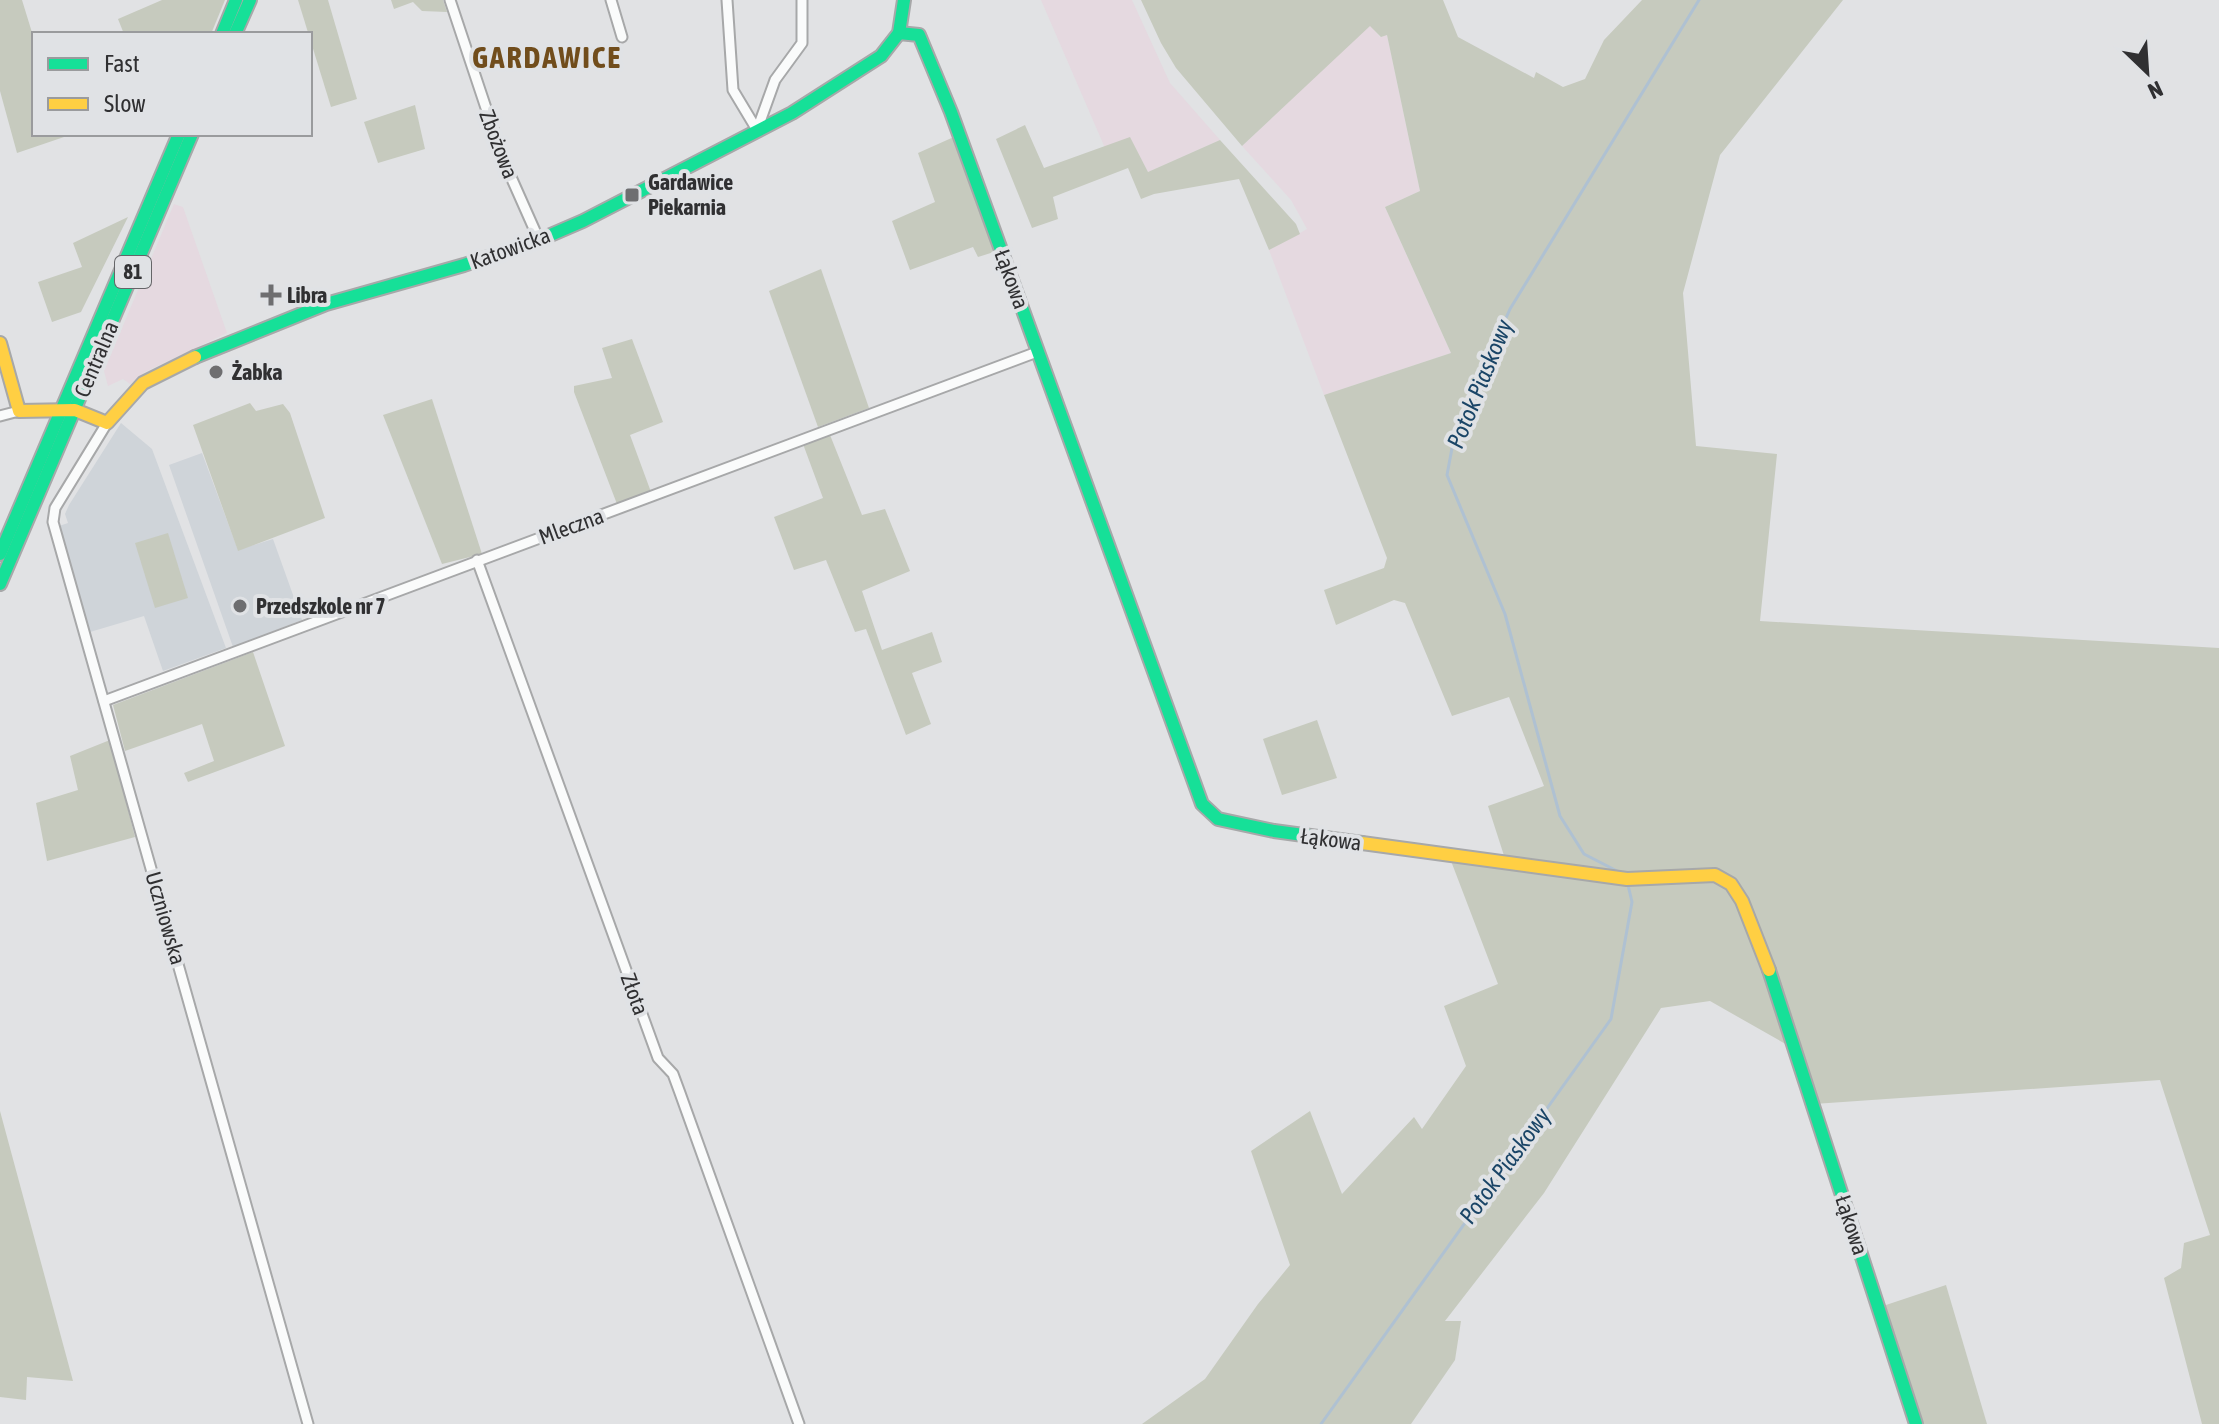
<svg xmlns="http://www.w3.org/2000/svg" width="2219" height="1424" font-family="'Asap Condensed',sans-serif">
<style>
.built{fill:#cfd4d9}
.industrial{fill:#e5d9e0}
.green{fill:#c6cabe}
.lines{fill:none;stroke-linecap:round;stroke-linejoin:round}
.stream{stroke:#afc1d2;stroke-width:3}
.street-casing{stroke:#a7a8a9;stroke-width:13}
.fast-casing{stroke:#a7a8a9;stroke-width:16}
.slow-casing{stroke:#a7a8a9;stroke-width:16}
.street{stroke:#fafbfb;stroke-width:9}
.fast{stroke:#16e098;stroke-width:12}
.slow{stroke:#ffcf43;stroke-width:12}
.poi-dot{fill:#6e6e70;stroke:#e0e2e5;stroke-width:3}
.labels{text-anchor:middle;stroke-width:8;stroke-linejoin:round;paint-order:stroke}
.shield{fill:#e0e2e5;stroke:#656568;stroke-width:2}
.shield-label{font-size:20px;font-weight:bold;fill:#303032}
.street-label{font-size:22px;fill:#303032;stroke:#e0e2e5}
.poi-label{font-size:22px;font-weight:bold;fill:#303032;stroke:#e0e2e5;text-anchor:start}
.water-label{font-size:24px;font-style:italic;fill:#1a4567;stroke:#e0e2e5}
.district-label{font-size:30px;font-weight:bold;letter-spacing:2px;fill:#714d1c;stroke:#e0e2e5}
</style>
<rect width="100%" height="100%" fill="#e1e2e4"/>
<g class="built">
<polygon points="121,423 152,449 226,648 163,671 144,616 90,632 59,526 68,523 65,514 69,505"/>
<polygon points="202,453 238,550 273,539 302,620 233,647 169,465"/>
</g>
<g class="industrial">
<polygon points="1041,0 1132,0 1170,83 1220,140 1148,172 1130,138 1105,148"/>
<polygon points="1370,25 1380,37 1387,35 1420,191 1385,207 1451,353 1324,395 1269,250 1307,229 1291,200 1242,146"/>
<polygon points="174,204 183,207 227,333 145,372 130,384 123,379 108,386 104,371"/>
</g>
<g class="green">
<polygon points="0,0 22,0 34,39 34,134 63,134 64,137 17,153 0,91"/>
<polygon points="162,0 225,0 211,34 124,34 118,19"/>
<polygon points="298,0 328,0 357,99 331,107"/>
<polygon points="391,0 443,0 447,12 422,11 413,2 394,9"/>
<polygon points="1141,0 1443,0 1458,37 1534,78 1536,72 1563,87 1585,79 1604,40 1642,0 1843,0 1720,155 1683,293 1696,446 1777,454 1760,621 2219,648 2219,1424 2202,1424 2164,1278 2181,1268 2184,1243 2210,1235 2160,1080 1814,1104 1789,1046 1710,1001 1661,1008 1544,1193 1445,1321 1461,1321 1455,1360 1411,1424 1142,1424 1205,1379 1258,1304 1290,1265 1251,1151 1310,1111 1342,1194 1414,1117 1422,1129 1466,1066 1444,1006 1498,984 1451,861 1508,868 1488,806 1544,786 1509,697 1452,716 1405,603 1394,600 1336,625 1324,590 1384,568 1387,558 1324,395 1451,353 1385,207 1420,191 1387,35 1381,37 1370,26 1242,146 1176,68 1161,43"/>
<polygon points="415,105 425,149 378,163 364,122"/>
<polygon points="1025,125 1044,168 1130,137 1148,172 1220,140 1296,224 1300,234 1269,250 1239,179 1154,194 1141,199 1128,168 1053,197 1058,219 1032,228 996,139"/>
<polygon points="956,136 994,252 978,257 973,247 910,270 892,221 935,202 918,153"/>
<polygon points="128,217 81,312 52,322 38,282 82,267 73,243"/>
<polygon points="821,269 869,408 818,427 769,291"/>
<polygon points="632,339 663,422 630,435 651,492 617,504 574,392 574,386 612,378 602,348"/>
<polygon points="432,399 482,554 442,564 383,415"/>
<polygon points="250,403 256,411 283,404 290,413 325,518 238,551 193,425"/>
<polygon points="830,435 862,515 885,509 910,571 862,591 882,650 932,632 942,662 912,673 931,724 906,735 866,629 855,632 826,560 794,570 774,517 823,498 803,444"/>
<polygon points="168,533 188,598 155,608 135,543"/>
<polygon points="253,652 285,746 188,782 184,773 214,761 202,724 125,751 113,705"/>
<polygon points="1317,720 1337,778 1282,795 1263,739"/>
<polygon points="110,740 135,837 47,861 36,803 78,790 70,756"/>
<polygon points="0,1111 73,1381 27,1377 26,1400 0,1397"/>
<polygon points="1946,1285 1987,1424 1921,1424 1883,1306"/>
</g>
<g class="lines">
<g class="stream">
<polyline points="1617,871 1584,854 1560,816 1505,614 1447,475 1455,432 1510,309 1699,0"/>
<polyline points="1321,1424 1611,1019 1632,902 1628,885"/>
</g>
<defs>
<g id="street">
<polyline points="450,0 503,159 539,240"/>
<polyline points="611,0 622,37"/>
<polyline points="727,0 733,90 757,130"/>
<polyline points="757,130 775,80 802,43 802,0"/>
<polyline points="0,416 19,411"/>
<polyline points="107,423 55,508 53,522 308,1424"/>
<polyline points="477,560 658,1058 673,1074 680,1093 799,1424"/>
<polyline points="104,701 1037,352"/>
</g>
<g id="fast">
<polyline points="899,33 919,35 951,112 1202,804 1218,819 1274,831 1362,843"/>
<polyline points="222,34 236,0"/>
<polyline points="235,34 250,0"/>
<polyline points="195,357 326,304 464,265 539,240 583,221 792,113 881,56 899,33 904,0"/>
<polyline points="0,554 179,134"/>
<polyline points="0,584 192,134"/>
<polyline points="1769,970 1916,1424"/>
</g>
<g id="slow">
<polyline points="0,343 19,411 75,410 107,423 143,383 195,357"/>
<polyline points="1362,843 1627,879 1715,875 1731,884 1742,901 1769,970"/>
</g>
</defs>
<use href="#street" class="street-casing"/>
<use href="#fast" class="fast-casing"/>
<use href="#slow" class="slow-casing"/>
<use href="#street" class="street"/>
<use href="#fast" class="fast"/>
<use href="#slow" class="slow"/>
</g>
<g class="poi-dot">
<rect x="624" y="187" width="16" height="16" rx="4"/>
<path d="M267 283h8v8h8v8h-8v8h-8v-8h-8v-8h8z"/>
<circle cx="216" cy="372" r="8"/>
<circle cx="240" cy="606" r="8"/>
</g>
<g class="labels">
<rect class="shield" x="115" y="256" width="36" height="32" rx="6"/>
<g class="shield-label">
<text x="133" y="279">81</text>
</g>
<g class="street-label">
<text transform="translate(499 144) rotate(69)" y="8">Zbożowa</text>
<text transform="translate(510 248) rotate(-20)" y="8">Katowicka</text>
<text transform="translate(1012 279) rotate(70)" y="8">Łąkowa</text>
<text transform="translate(96 359) rotate(-67)" y="8">Centralna</text>
<text transform="translate(571 526) rotate(-20)" y="8">Mleczna</text>
<text transform="translate(1331 839) rotate(7)" y="8">Łąkowa</text>
<text transform="translate(166 918) rotate(74)" y="8">Uczniowska</text>
<text transform="translate(635 994) rotate(70)" y="8">Złota</text>
<text transform="translate(1852 1225) rotate(72)" y="8">Łąkowa</text>
</g>
<g class="poi-label">
<text x="648" y="190">Gardawice<tspan x="648" dy="25">Piekarnia</tspan></text>
<text x="287" y="303">Libra</text>
<text x="232" y="380">Żabka</text>
<text x="256" y="614">Przedszkole nr 7</text>
</g>
<g class="water-label">
<text transform="translate(1480 384) rotate(-68)" y="8">Potok Piaskowy</text>
<text transform="translate(1505 1166) rotate(-54)" y="8">Potok Piaskowy</text>
</g>
<g class="district-label">
<text x="547" y="68">GARDAWICE</text>
</g>
</g>
<rect x="32" y="32" width="280" height="104" fill="#e0e2e5" stroke="#9a9b9d" stroke-width="2"/>
<rect x="48" y="58" width="40" height="12" fill="#16e098" stroke="#9a9b9d" stroke-width="2"/>
<text x="104" y="72" font-size="24" fill="#303032">Fast</text>
<rect x="48" y="98" width="40" height="12" fill="#ffcf43" stroke="#9a9b9d" stroke-width="2"/>
<text x="104" y="112" font-size="24" fill="#303032">Slow</text>
<g transform="translate(2147 72) rotate(155)" stroke="#e0e2e5" stroke-width="6" paint-order="stroke">
<path d="M0-6L14 30L0 20L-14 30Z" fill="#303032"/>
<text y="-12" font-size="22" font-weight="bold" text-anchor="middle" fill="#303032">N</text>
</g>
</svg>
